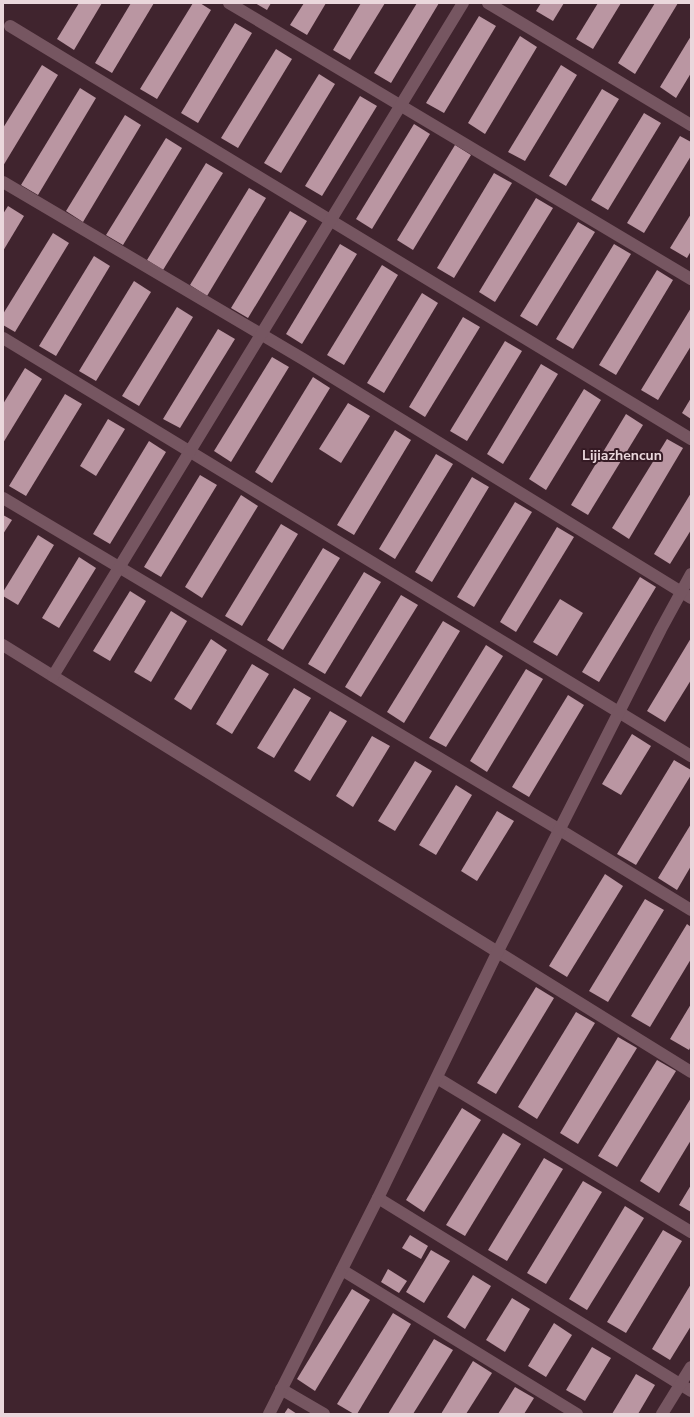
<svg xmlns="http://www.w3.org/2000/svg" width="694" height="1417" font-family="'Nunito Sans',sans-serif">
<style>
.building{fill:#ba96a2}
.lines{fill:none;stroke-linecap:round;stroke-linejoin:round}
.minor{stroke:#765661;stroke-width:12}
.labels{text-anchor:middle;stroke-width:4;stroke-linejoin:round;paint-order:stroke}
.quarter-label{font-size:14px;font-weight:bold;fill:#ead7dc;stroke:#351a24}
</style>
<rect width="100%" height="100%" fill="#40242e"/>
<g class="building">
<polygon points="79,3 102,3 74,50 57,39"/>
<polygon points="131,3 154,3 112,73 95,63"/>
<polygon points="193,3 200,3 211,10 157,99 140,89"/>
<polygon points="255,3 271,3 267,10"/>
<polygon points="304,3 326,3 307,35 290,25"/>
<polygon points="361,3 385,3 350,60 333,50"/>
<polygon points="417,3 439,3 391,83 374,73"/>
<polygon points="541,3 564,3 553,21 536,11"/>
<polygon points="598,3 621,3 593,49 576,39"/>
<polygon points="655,3 678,3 635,74 618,63"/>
<polygon points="479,16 496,26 444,113 426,103"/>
<polygon points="235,23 252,33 198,123 181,113"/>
<polygon points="520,36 537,47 485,134 468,123"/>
<polygon points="691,36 691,73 676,98 660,87"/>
<polygon points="276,49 292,59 238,148 221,138"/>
<polygon points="42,65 58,75 3,166 3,128"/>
<polygon points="561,65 577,75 525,161 508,152"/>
<polygon points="319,74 335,84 281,173 264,163"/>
<polygon points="80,88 96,98 38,195 21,185"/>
<polygon points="602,89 619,99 566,186 549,176"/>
<polygon points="360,96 377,106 322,196 305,186"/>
<polygon points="644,113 661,123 608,210 591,200"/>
<polygon points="125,115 141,125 83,222 66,211"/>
<polygon points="414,124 430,134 372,229 356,219"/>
<polygon points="680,136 691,142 691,156 644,233 627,223"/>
<polygon points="166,138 182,148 123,245 106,235"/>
<polygon points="455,145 471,155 413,250 397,240"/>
<polygon points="206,163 223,173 163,270 147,260"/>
<polygon points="494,173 512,183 454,278 437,268"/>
<polygon points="249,188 266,198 207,296 190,285"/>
<polygon points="536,198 553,208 495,302 479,292"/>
<polygon points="8,206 24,216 3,251 3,214"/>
<polygon points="290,211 307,221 248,318 231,308"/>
<polygon points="691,214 691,251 687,258 670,248"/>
<polygon points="578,222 595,232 537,326 520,316"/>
<polygon points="53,233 69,243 15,332 3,325 3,314"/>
<polygon points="340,244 357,254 302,344 286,334"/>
<polygon points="614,244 631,254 573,349 556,339"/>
<polygon points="94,256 110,266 56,356 39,346"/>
<polygon points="382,265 398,275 344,365 327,355"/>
<polygon points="657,270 673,280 616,375 599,365"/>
<polygon points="134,281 151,292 96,381 79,371"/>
<polygon points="422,293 438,303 384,393 367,383"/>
<polygon points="177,307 193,317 139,406 122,396"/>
<polygon points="691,308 691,346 658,400 641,390"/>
<polygon points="463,317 480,327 425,417 409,407"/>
<polygon points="218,329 235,339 180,428 163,419"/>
<polygon points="505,341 522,351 467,441 450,431"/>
<polygon points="272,357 289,367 231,462 214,451"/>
<polygon points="541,364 558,374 503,464 487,454"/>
<polygon points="25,368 42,379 3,443 3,404"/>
<polygon points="313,377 330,388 272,483 255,472"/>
<polygon points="584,389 601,400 546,490 529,479"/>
<polygon points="65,394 82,404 26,496 9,486"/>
<polygon points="691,398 691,419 682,413"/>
<polygon points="348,403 370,416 341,463 319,449"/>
<polygon points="626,414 643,425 588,515 571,505"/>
<polygon points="108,419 125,429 96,476 80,466"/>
<polygon points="395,430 411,440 354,535 337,525"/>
<polygon points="667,439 683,448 629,539 612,528"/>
<polygon points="149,441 166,452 110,544 93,534"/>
<polygon points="436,454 453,464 395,559 379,549"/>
<polygon points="200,475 217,485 161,577 144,567"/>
<polygon points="472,477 489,487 432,582 415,572"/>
<polygon points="691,493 691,530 670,564 654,554"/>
<polygon points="241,495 258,506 202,598 185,587"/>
<polygon points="515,502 532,512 474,607 457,597"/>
<polygon points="3,515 12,520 3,534"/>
<polygon points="281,524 298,534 242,626 225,616"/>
<polygon points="557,527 574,537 516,632 500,622"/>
<polygon points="38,535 54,545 18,605 3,596 3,592"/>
<polygon points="323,548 340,558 283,650 267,640"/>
<polygon points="79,557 96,568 59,628 42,618"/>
<polygon points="364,572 381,582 325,674 308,664"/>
<polygon points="640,577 656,587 599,682 582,672"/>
<polygon points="130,591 146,601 110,661 93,651"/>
<polygon points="401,595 418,605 361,697 345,687"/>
<polygon points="560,599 583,613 557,656 533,642"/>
<polygon points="171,611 187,621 151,682 134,672"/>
<polygon points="443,621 460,631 404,723 387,712"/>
<polygon points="691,638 691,680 665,722 647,711"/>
<polygon points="211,639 227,650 191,710 174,699"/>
<polygon points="486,645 503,656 446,747 429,738"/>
<polygon points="252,664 269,674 232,734 216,724"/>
<polygon points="526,669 543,679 487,772 470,761"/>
<polygon points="294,688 311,698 274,758 257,748"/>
<polygon points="568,695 584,705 529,797 512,787"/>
<polygon points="330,711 347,721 310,781 294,771"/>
<polygon points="632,734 651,746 621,795 602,784"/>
<polygon points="372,736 390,746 353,807 336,796"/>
<polygon points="674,760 691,770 691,775 636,865 617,854"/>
<polygon points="415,761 432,771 395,831 378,821"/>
<polygon points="456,785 472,795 436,855 419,845"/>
<polygon points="497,811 514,821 477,881 461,871"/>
<polygon points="691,824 691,866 677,890 658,878"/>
<polygon points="605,874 623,886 567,977 549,966"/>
<polygon points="645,899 664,910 608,1002 589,991"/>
<polygon points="687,924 691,927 691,959 650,1027 631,1016"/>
<polygon points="536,987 554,998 496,1094 477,1083"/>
<polygon points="691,1004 691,1046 689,1050 670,1039"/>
<polygon points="576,1012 595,1023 537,1119 518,1107"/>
<polygon points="618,1037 637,1048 578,1144 560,1133"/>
<polygon points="657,1060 676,1071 617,1167 598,1156"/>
<polygon points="691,1098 691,1140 659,1193 640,1181"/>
<polygon points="462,1108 481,1120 424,1212 406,1200"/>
<polygon points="503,1133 521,1144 465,1236 446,1225"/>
<polygon points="544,1158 563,1169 507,1261 488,1250"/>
<polygon points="583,1181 602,1192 546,1284 527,1273"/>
<polygon points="691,1185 691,1212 679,1205"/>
<polygon points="625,1206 644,1218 587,1310 569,1299"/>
<polygon points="663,1230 682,1241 626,1333 607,1322"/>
<polygon points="410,1235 428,1246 421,1259 402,1248"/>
<polygon points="431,1250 450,1261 424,1303 406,1292"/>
<polygon points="388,1269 407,1281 399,1293 381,1282"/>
<polygon points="473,1275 491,1286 465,1329 447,1317"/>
<polygon points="691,1284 691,1326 670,1360 652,1349"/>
<polygon points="352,1289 370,1300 315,1391 297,1379"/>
<polygon points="512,1298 530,1309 505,1352 486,1340"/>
<polygon points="393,1313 411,1324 357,1414 354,1414 337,1404"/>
<polygon points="554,1323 572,1335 546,1377 528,1366"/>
<polygon points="434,1339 453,1350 413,1414 388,1414"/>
<polygon points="592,1347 611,1358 585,1401 566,1390"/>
<polygon points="473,1361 492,1373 466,1414 441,1414"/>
<polygon points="636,1374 655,1385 638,1414 612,1414"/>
<polygon points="515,1387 534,1398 524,1414 498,1414"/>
<polygon points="288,1408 297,1414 284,1414"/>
</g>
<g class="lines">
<g class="minor">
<polyline points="229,3 691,279"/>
<polyline points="488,3 691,125"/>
<polyline points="10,26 691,439"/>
<polyline points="3,182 303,359 691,598"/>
<polyline points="3,338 691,756"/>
<polyline points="3,498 560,830 691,910"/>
<polyline points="3,645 691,1072"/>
<polyline points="53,676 463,3"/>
<polyline points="437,1078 691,1232"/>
<polyline points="378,1198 691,1391"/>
<polyline points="342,1270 577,1414"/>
<polyline points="281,1389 324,1414"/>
<polyline points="269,1414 378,1198 497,953 661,629 691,574"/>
<polyline points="662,1414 691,1367"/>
</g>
</g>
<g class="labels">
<g class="quarter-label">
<text x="622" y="460">Lijiazhencun</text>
</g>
</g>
<rect width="694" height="1417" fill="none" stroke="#ead7dc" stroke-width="8"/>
</svg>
